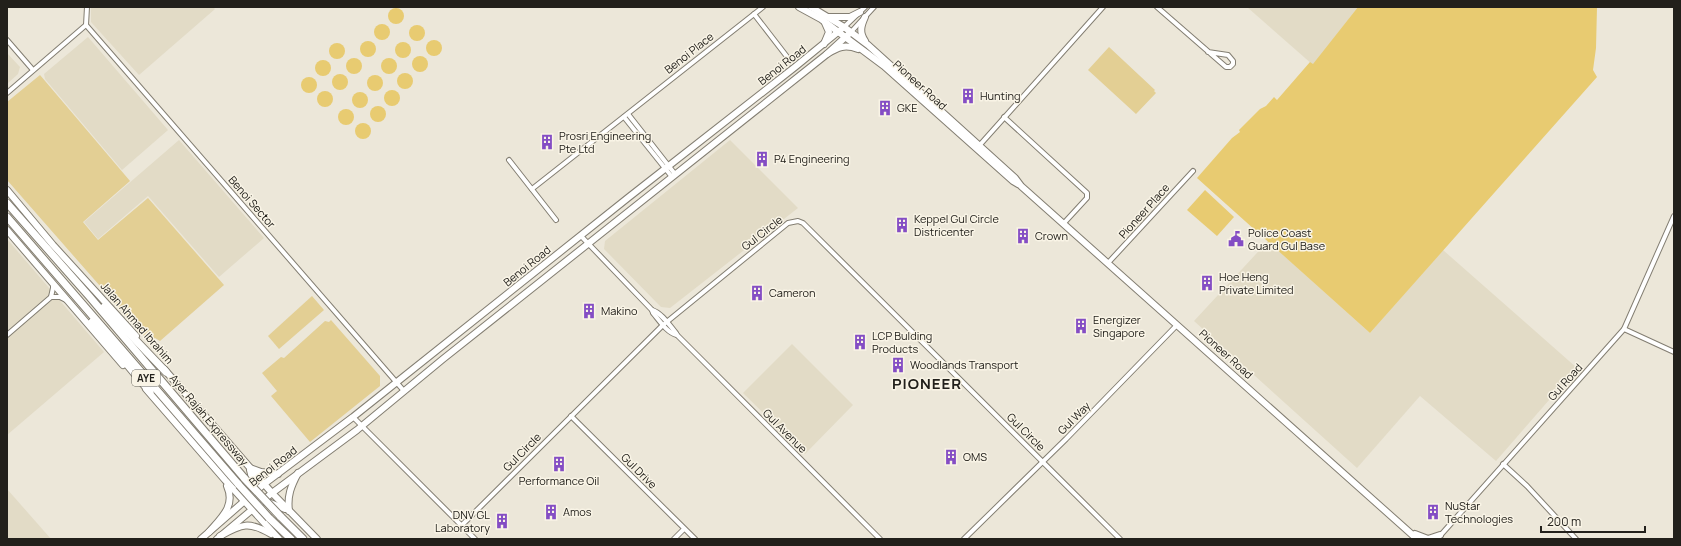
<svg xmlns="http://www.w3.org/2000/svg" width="1681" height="546" font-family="Manrope,sans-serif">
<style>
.built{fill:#e2dbc6}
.green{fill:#e3cf94}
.water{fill:#e8cb71}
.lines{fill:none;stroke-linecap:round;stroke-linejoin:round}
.street-casing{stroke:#837e72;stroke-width:6}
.secondary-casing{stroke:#837e72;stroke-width:8}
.primary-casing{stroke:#837e72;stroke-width:8}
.highway-casing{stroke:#837e72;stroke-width:9}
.street{stroke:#fff;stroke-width:4}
.secondary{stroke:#fff;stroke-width:6}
.primary{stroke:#fff;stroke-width:6}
.highway{stroke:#fff;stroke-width:7}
.highway-bridge-casing{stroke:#837e72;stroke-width:9;stroke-linecap:butt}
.highway-bridge{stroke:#fff;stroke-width:7}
.labels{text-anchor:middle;stroke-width:3;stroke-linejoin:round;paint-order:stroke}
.shield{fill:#f9f4e6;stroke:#626058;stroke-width:1}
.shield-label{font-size:10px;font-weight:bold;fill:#22201b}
.street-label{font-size:11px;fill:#22201b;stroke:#f9f4e6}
.poi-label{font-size:11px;fill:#22201b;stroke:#f9f4e6;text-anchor:start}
.district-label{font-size:15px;font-weight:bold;letter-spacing:1px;fill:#22201b;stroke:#f9f4e6}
</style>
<rect width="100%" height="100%" fill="#ece7d9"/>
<g class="built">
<polygon points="91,7 213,7 215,9 139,75 91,22"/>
<polygon points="1247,7 1358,7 1313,65"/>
<polygon points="88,37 168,130 122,170 45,79 44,74"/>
<polygon points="7,53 20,67 18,74 7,84"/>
<polygon points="179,140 264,238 219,277 148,196 98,239 84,222"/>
<polygon points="730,140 798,208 670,308 661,307 604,249 605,241"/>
<polygon points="7,239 104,352 7,435"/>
<polygon points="1268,241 1370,333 1443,250 1577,368 1496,461 1420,396 1357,468 1194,321"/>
<polygon points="792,344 853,405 805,454 743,393"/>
<polygon points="7,489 51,539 7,539"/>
</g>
<g class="green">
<polygon points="1109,47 1155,90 1154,91 1156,93 1136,114 1088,70"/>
<polygon points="40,75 130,181 83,222 98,240 148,198 224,285 160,341 155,338 150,343 7,180 7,102"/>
<polygon points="312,296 324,310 279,349 268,336"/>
<polygon points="331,320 380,376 380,386 310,442 271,396 277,391 262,373 281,357 284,358 325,321 329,322"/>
</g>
<g class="water">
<polygon points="1358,7 1597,7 1596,48 1593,70 1597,77 1370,333 1197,178 1232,138 1240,132 1239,130 1260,109 1266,106 1274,97 1277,100 1310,62 1313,64"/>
<circle cx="396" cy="16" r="8"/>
<circle cx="382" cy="32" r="8"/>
<circle cx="417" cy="33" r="8"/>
<circle cx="434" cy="48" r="8"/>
<circle cx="368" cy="49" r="8"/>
<circle cx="403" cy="50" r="8"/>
<circle cx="337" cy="51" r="8"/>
<circle cx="420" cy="64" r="8"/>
<circle cx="354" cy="66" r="8"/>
<circle cx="389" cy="66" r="8"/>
<circle cx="323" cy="68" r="8"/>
<circle cx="405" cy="81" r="8"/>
<circle cx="340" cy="82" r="8"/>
<circle cx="375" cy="83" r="8"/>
<circle cx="309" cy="85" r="8"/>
<circle cx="392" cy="98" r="8"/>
<circle cx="325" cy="99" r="8"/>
<circle cx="360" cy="100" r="8"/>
<circle cx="378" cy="114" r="8"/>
<circle cx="346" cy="117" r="8"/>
<circle cx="363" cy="131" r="8"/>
<polygon points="1205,190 1234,217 1217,236 1187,210"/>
</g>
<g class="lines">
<defs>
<g id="street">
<polyline points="87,7 86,25 404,391"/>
<path d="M1157,7C1180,27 1203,47 1226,67H1230L1233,64V61L1228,55L1208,52"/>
<polyline points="754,14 788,58"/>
<polyline points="844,27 865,7"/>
<polyline points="851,32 874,7"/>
<polyline points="7,40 33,70"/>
<polyline points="7,93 86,25"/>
<polyline points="628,114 675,174"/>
<polyline points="624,117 672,177"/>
<polyline points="1004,117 1087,193 1087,198 1064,223"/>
<polyline points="978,147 1103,7"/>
<polyline points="509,160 556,220"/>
<polyline points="532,189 763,7"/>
<path d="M581,236L652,310C662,313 670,326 676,333L677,335"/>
<polyline points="1108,263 1193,171"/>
<polyline points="51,297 60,297 66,300"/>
<path d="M652,310L653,313C659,320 667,333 677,335L699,357L880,539"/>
<polyline points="1624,329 1674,352"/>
<polyline points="7,335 51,297 53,288 53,285"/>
<polyline points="571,416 695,539"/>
<polyline points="353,417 475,539"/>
<polyline points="1503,464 1527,486 1576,539"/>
<polyline points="462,525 663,325 788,223 798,221 803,223 1120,539"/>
<polyline points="1439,537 1624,329 1674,216"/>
<polyline points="674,539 684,529"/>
<polyline points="964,539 1066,439 1177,325"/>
</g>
<g id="secondary">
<polyline points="201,539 264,484 353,417 629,197 795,67 844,27"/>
<polyline points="217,539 272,493 357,430 443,359 827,54 851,32"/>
</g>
<g id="primary">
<polyline points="799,7 821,19 884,66 1013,181 1018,184"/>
<polyline points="811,7 844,27 868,45 1015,178 1021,186 1417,539"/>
<polyline points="828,17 850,17 860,12"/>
<path d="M865,17C861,26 859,32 865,41"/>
<polyline points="824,44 829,32 825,23"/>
<path d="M827,54C838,47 845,44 858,49"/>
<polyline points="7,190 53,245 136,336"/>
<polyline points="7,230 123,365"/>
<polyline points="164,369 272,493 317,539"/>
<polyline points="146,389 225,480 279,539"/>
<polyline points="250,468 261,472 278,474"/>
<polyline points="250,470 255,490 254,504"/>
<polyline points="250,498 268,502 285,509"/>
<path d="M289,511C287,496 291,486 298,473"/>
<path d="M209,532C221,518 236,506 227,486"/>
<polyline points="1415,534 1428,539 1440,535"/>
<path d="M220,536C242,524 249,521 271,534"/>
</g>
<g id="highway">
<polyline points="7,203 89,296 245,479"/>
<polyline points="7,217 239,485"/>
<polyline points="104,307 166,372"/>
<polyline points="92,322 150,392"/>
<polyline points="280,516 303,539"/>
<polyline points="269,518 291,539"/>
</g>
</defs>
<use href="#street" class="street-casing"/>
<use href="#secondary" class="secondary-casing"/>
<use href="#primary" class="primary-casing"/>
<use href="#highway" class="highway-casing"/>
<use href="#street" class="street"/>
<use href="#secondary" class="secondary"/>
<use href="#primary" class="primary"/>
<use href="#highway" class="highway"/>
<defs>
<g id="highway-bridge">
<polyline points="245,479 280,516"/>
<polyline points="239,485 269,518"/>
</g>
</defs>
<use href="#highway-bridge" class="highway-bridge-casing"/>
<use href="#highway-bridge" class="highway-bridge"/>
</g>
<defs>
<symbol id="building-bare" viewBox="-9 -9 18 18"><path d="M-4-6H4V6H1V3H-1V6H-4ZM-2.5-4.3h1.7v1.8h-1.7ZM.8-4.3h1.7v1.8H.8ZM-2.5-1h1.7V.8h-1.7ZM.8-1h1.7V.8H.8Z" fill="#844dc4" stroke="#f9f4e6" stroke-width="2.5" paint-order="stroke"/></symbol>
<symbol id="civic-bare" viewBox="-9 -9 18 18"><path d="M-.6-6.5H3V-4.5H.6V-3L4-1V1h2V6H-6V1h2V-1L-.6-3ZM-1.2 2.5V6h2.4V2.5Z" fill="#844dc4" stroke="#f9f4e6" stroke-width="2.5" paint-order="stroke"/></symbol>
</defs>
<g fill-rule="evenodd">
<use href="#building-bare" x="957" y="85" width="22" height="22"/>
<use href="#building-bare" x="874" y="97" width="22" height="22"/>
<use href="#building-bare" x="536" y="131" width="22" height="22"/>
<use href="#building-bare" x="751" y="148" width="22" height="22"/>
<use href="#building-bare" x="891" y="214" width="22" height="22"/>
<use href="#building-bare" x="1012" y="225" width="22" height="22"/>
<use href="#civic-bare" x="1225" y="228" width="22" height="22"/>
<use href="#building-bare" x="1196" y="272" width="22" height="22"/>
<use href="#building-bare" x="746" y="282" width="22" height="22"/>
<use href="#building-bare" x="578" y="300" width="22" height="22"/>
<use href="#building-bare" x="1070" y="315" width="22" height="22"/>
<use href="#building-bare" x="849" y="331" width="22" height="22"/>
<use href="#building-bare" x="887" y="354" width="22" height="22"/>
<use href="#building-bare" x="940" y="446" width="22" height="22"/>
<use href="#building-bare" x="548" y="453" width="22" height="22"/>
<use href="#building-bare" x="540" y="501" width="22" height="22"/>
<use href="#building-bare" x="1422" y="501" width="22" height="22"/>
<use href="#building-bare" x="491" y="510" width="22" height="22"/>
</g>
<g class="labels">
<rect class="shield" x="132" y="370" width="28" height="16" rx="3"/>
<g class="shield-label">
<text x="146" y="382">AYE</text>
</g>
<g class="street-label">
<text transform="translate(689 53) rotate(-38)" y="4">Benoi Place</text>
<text transform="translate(782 65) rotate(-38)" y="4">Benoi Road</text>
<text transform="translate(920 85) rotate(42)" y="4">Pioneer Road</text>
<text transform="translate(252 202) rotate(49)" y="4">Benoi Sector</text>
<text transform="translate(1144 211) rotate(-48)" y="4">Pioneer Place</text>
<text transform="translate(762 233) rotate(-38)" y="4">Gul Circle</text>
<text transform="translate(527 266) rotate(-39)" y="4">Benoi Road</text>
<text transform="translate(137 323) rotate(49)" y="4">Jalan Ahmad Ibrahim</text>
<text transform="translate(1226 354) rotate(42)" y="4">Pioneer Road</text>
<text transform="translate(1565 382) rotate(-48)" y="4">Gul Road</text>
<text transform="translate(1074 418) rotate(-45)" y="4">Gul Way</text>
<text transform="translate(209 420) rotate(50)" y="4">Ayer Rajah Expressway</text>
<text transform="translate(785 431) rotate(45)" y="4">Gul Avenue</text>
<text transform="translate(1026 432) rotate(45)" y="4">Gul Circle</text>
<text transform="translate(522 452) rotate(-45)" y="4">Gul Circle</text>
<text transform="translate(273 466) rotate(-38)" y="4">Benoi Road</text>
<text transform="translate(639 471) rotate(45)" y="4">Gul Drive</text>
</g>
<g class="poi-label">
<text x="980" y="100">Hunting</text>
<text x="897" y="112">GKE</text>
<text x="559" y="140">Prosri Engineering<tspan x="559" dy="13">Pte Ltd</tspan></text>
<text x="774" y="163">P4 Engineering</text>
<text x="914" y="223">Keppel Gul Circle<tspan x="914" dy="13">Districenter</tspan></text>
<text x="1248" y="237">Police Coast<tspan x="1248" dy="13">Guard Gul Base</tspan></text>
<text x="1035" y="240">Crown</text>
<text x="1219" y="281">Hoe Heng<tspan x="1219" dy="13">Private Limited</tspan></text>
<text x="769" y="297">Cameron</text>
<text x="601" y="315">Makino</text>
<text x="1093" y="324">Energizer<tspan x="1093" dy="13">Singapore</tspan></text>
<text x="872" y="340">LCP Bulding<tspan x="872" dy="13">Products</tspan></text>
<text x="910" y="369">Woodlands Transport</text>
<text x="963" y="461">OMS</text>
<text x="559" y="485" text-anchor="middle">Performance Oil</text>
<text x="1445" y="510">NuStar<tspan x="1445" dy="13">Technologies</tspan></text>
<text x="563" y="516">Amos</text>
<text x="490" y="519" text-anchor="end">DNV GL<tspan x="490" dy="13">Laboratory</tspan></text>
</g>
<g class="district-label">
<text x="927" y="389">PIONEER</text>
</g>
</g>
<rect width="1681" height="546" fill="none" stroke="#22201b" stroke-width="16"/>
<path d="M1541 526v6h104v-6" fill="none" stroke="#22201b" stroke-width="2"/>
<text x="1547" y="526" font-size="12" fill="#22201b" stroke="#f9f4e6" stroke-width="3" paint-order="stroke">200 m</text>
</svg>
